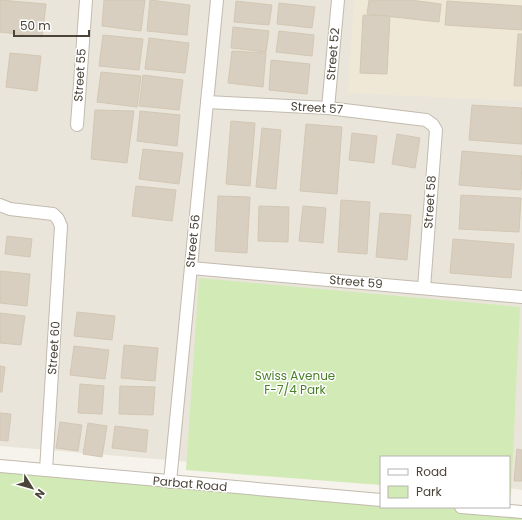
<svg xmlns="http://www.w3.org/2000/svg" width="522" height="520" font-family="Poppins,sans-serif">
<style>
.residential{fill:#eae5da}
.education{fill:#efe8d6}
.green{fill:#d2eab5}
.building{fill:#d8cfc1;stroke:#d3c7b4}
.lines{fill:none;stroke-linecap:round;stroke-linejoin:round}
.minor-casing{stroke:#c2bbae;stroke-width:14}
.minor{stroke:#fff;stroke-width:12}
.labels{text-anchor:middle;stroke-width:3;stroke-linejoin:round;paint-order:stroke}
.street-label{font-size:12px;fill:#4b4439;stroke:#fff}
.park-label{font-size:12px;fill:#4a7f2a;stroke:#fff}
</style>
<rect width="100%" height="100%" fill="#f6f3ec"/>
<polygon class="residential" points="0,0 522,0 522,490 509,488 509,457 381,457 381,478 0,446"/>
<polygon class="education" points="354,0 522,0 522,101 348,93"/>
<g class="green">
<polygon points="199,278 520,307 511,495 509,495 509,457 381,457 381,485 186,470"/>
<polygon points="0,461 381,496 381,507 494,507 522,510 522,520 0,520"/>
</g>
<g class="building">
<polygon points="0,0 46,4 42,37 0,32"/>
<polygon points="104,0 145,0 141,31 102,26"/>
<polygon points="150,0 190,5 187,35 147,31"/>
<polygon points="369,0 411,0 441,4 439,22 367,14"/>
<polygon points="236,1 272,5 269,25 234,22"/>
<polygon points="447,1 522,6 522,30 445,25"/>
<polygon points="279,3 315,7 312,28 277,24"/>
<polygon points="363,15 390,16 387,74 360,73"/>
<polygon points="233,27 269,31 266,52 231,48"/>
<polygon points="279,31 314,35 312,56 276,52"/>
<polygon points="518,34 522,34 522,86 514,86"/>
<polygon points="103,35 143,39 139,70 99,66"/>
<polygon points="149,38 189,43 185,73 145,69"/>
<polygon points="232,51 266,53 263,87 228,83"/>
<polygon points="10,53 41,56 37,91 6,87"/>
<polygon points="271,60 310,64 307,94 269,90"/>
<polygon points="101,72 141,76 137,107 97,102"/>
<polygon points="143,75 183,80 179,110 139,106"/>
<polygon points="472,105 522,108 522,144 469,140"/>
<polygon points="95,110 134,111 127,163 91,159"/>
<polygon points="140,111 180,115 177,146 137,141"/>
<polygon points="231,121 255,123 250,186 226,184"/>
<polygon points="306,124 342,127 337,194 300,191"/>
<polygon points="262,128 281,130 276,189 256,187"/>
<polygon points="352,133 377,136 374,163 349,160"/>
<polygon points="397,134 420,138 415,168 392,164"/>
<polygon points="143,149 183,153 179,184 139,179"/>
<polygon points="462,151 522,156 521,190 459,185"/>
<polygon points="136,186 176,190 172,221 132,216"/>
<polygon points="461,195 521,198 519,232 459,229"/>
<polygon points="218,196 250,197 247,253 215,251"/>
<polygon points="341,200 370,202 367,254 338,252"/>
<polygon points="259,206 289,207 288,242 258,241"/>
<polygon points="303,206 326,208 323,243 299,241"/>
<polygon points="380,213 411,215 407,260 376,257"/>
<polygon points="7,236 32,239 30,257 5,254"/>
<polygon points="453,239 514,244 511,278 450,273"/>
<polygon points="0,271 30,274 27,306 0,303"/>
<polygon points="77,312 115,316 112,340 74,336"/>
<polygon points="0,313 25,316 21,345 0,343"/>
<polygon points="124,345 158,348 155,381 121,378"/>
<polygon points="74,346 109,350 105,379 70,375"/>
<polygon points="0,366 5,367 2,392 0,392"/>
<polygon points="80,384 104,386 102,414 78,413"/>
<polygon points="120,386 155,387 153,415 119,414"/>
<polygon points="0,413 11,414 8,441 0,440"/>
<polygon points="60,422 82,425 78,451 56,448"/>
<polygon points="88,423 107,426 102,457 83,454"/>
<polygon points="115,426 148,430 146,452 112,448"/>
<polygon points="517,449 522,450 522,481 514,481"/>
</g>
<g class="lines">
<defs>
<g id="minor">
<polyline points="207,102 328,108 426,120 433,125 436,130 424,288"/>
<polyline points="328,108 338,0"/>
<polyline points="77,125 86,0"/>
<polyline points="0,205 10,209 53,214 58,219 61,226 46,470"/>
<polyline points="191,268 522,297"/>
<polyline points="0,466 381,500"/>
<polyline points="170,482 217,0"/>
<polyline points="461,507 522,512"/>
</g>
</defs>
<use href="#minor" class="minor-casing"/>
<use href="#minor" class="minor"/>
</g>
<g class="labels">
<g class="street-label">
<text transform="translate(333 54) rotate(-85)" y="4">Street 52</text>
<text transform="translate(80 75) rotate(-86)" y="4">Street 55</text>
<text transform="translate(317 108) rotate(4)" y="4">Street 57</text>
<text transform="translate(430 202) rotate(-86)" y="4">Street 58</text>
<text transform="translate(193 241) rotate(-84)" y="4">Street 56</text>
<text transform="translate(356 282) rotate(5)" y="4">Street 59</text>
<text transform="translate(54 348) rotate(-86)" y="4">Street 60</text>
<text transform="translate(190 484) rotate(5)" y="4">Parbat Road</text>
</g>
<g class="park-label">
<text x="295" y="380">Swiss Avenue<tspan x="295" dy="14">F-7/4 Park</tspan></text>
</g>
</g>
<rect x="380" y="456" width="130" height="52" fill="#ffffff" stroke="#b7b4b0"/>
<rect x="388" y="469" width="20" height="6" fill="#ffffff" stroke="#b7b4b0"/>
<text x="416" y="476" font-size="12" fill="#4b4439">Road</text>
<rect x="388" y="486" width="20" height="12" fill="#d2eab5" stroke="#b7b4b0"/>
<text x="416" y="496" font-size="12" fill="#4b4439">Park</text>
<g transform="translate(32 488) rotate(127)" stroke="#ffffff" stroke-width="3" paint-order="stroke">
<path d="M0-3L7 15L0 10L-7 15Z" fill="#4b4439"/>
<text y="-6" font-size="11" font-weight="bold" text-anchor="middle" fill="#4b4439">N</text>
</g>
<path d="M14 30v6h75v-6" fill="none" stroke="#4b4439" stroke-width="2"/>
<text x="20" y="30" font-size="12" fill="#4b4439" stroke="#ffffff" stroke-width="3" paint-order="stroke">50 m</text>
</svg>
